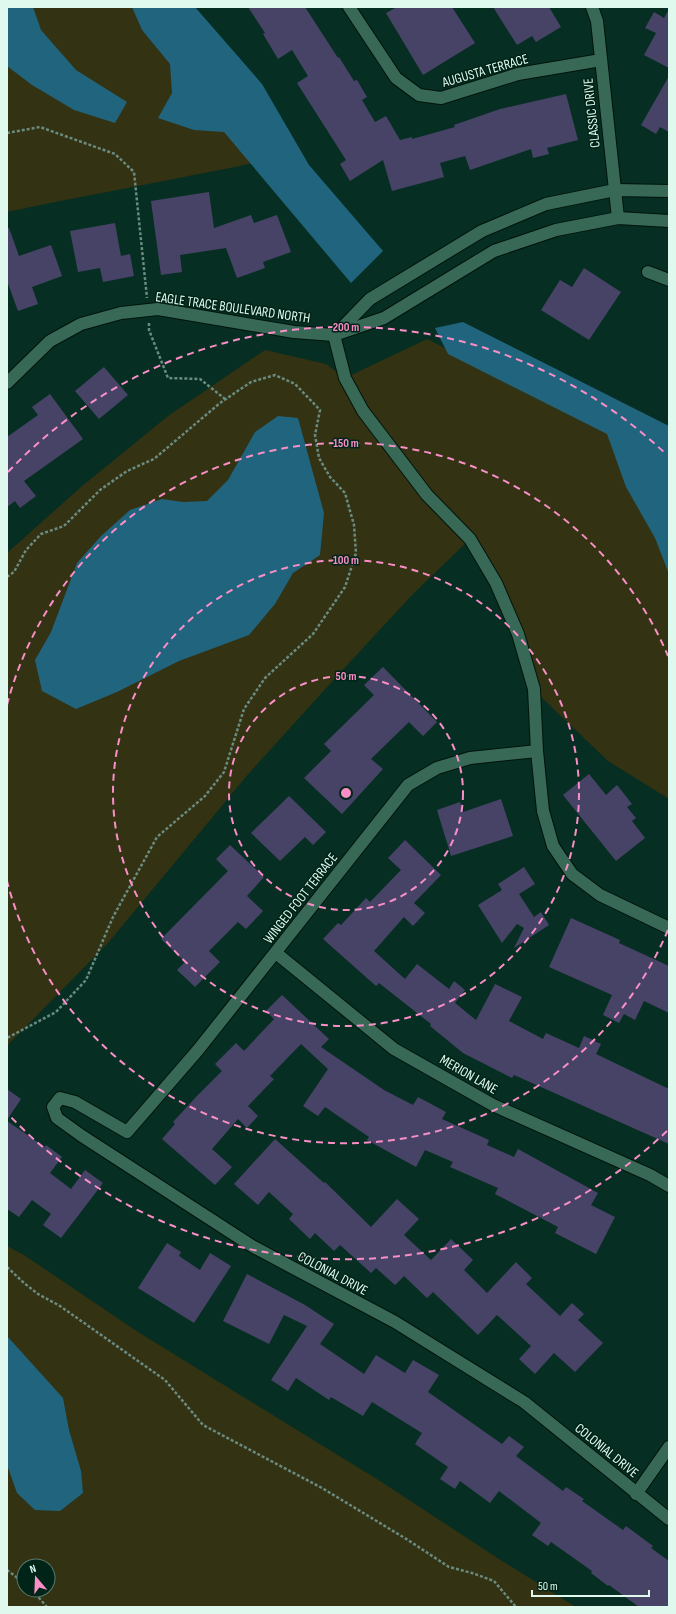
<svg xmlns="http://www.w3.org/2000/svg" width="676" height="1614" font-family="'Sofia Sans Condensed',sans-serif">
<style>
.green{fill:#333213;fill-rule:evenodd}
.water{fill:#21647e}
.building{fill:#474367}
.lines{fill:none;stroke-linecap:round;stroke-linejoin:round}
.street-casing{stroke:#00140c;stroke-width:14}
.path{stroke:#6a8b80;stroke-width:2.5;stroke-dasharray:3 2;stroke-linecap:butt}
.street{stroke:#386957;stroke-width:12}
.ring{fill:none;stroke:#fa8fc7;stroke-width:2;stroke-dasharray:7 5}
.labels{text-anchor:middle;stroke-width:3;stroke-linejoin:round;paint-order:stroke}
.street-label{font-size:14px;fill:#dff9ee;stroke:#002418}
.centre{fill:#fa8fc7;stroke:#002418;stroke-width:2}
.ring-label{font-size:12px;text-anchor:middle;font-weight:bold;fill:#fa8fc7;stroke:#002418;stroke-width:3;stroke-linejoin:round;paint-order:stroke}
</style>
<rect width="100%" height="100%" fill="#062e22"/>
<g class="green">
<path d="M7,7H168L272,159C184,178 95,193 7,212Z"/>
<polygon points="427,339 606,430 630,494 660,542 669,566 669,799 608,761 540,696 526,639 470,539 413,594 349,663 250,772 108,943 7,1046 7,553 81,487 168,416 265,350 326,364 345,378"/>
<path d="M7,1246L24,1255L138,1332L380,1481L499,1559L576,1607H7ZM24,1566H48V1590H24Z"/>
</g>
<g class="water">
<polygon points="7,7 33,7 41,30 76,70 127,102 115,123 74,110 32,85 7,66"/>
<polygon points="132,7 195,7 262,84 309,165 383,251 351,283 224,132 194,130 158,118 172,93 170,64 142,30"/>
<polygon points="463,322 669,426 669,574 655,538 626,487 607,434 448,354 435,328"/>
<polygon points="278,416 298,418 324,513 320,555 293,573 275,604 249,635 179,661 117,692 76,709 42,691 35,660 51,632 77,563 101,536 130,510 162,499 183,502 207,501 228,480 255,432"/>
<polygon points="7,1336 63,1398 69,1430 81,1471 83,1493 60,1511 35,1510 17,1493 7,1465"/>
</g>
<g class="building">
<polygon points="248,7 305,7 338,58 339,57 354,81 357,80 367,97 362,100 375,122 386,116 400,140 412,137 412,139 455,127 454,125 500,109 566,94 578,140 547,148 549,154 533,158 531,149 470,170 465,156 440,163 444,177 392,191 383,160 350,181 340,164 346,160 297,83 308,76 292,50 278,59 263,34 265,33"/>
<polygon points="397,7 452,7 475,43 423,75 386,13"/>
<polygon points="493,7 549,7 561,27 536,42 532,36 517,45"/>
<polygon points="669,9 669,68 644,55 656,33 645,28 654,12 664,18"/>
<polygon points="669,76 669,132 660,127 656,134 641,125"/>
<polygon points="209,192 214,228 251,215 254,223 277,215 291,252 263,262 265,268 237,278 226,248 180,255 182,272 161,275 151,201"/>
<polygon points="115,223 121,256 130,254 134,276 103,282 100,268 78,272 70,231"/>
<polygon points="7,228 9,228 19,256 51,245 62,276 32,287 38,304 18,311 7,281"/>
<polygon points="584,268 621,292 589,340 541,310 560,280 572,287"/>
<polygon points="104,367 128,395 99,419 75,391"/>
<polygon points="50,394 83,439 24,481 36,496 20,508 15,501 7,507 7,437 38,415 32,407"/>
<polygon points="383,667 437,722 423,736 409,722 371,759 383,769 342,814 304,778 331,751 324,744 374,695 364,685"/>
<polygon points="589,774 606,795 617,785 632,804 627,807 636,818 632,821 645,838 616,861 563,795"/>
<polygon points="289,796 326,832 313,845 305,837 280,861 251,833"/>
<polygon points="501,799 513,836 451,856 437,810 460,802 463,812"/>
<polygon points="405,840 441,875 414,903 425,913 413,926 404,917 374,951 405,979 417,964 449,989 454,981 465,990 455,1003 476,1020 495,984 522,997 509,1021 543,1039 546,1033 579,1048 584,1036 601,1044 596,1054 669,1089 669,1144 514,1075 512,1078 463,1053 430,1026 431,1024 379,983 376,986 323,939 338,923 341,925 366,898 370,902 401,870 388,858"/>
<polygon points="230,845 264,877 247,896 263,911 246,929 238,922 209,951 220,962 195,987 177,970 185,962 161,939 228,871 216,859"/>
<polygon points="524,867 535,884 519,894 534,917 541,912 549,925 514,948 524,928 517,924 502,943 478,905 502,890 498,884"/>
<polygon points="571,918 620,940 619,943 669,966 669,1013 644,1001 635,1020 624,1014 619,1023 603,1015 612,995 549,967"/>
<polygon points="282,995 329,1039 321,1047 384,1090 413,1105 418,1097 446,1112 442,1119 489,1140 487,1145 514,1157 518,1149 598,1193 591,1205 615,1217 596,1254 555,1233 558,1227 495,1194 498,1188 450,1167 453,1162 425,1150 416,1167 367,1140 369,1137 325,1107 318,1116 303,1106 328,1069 301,1044 270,1076 274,1079 248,1106 258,1116 247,1128 238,1119 212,1149 232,1167 215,1185 162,1139 175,1124 173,1122 196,1097 222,1071 215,1064 236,1043 244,1051 274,1019 266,1011"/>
<polygon points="7,1089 21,1099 7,1120"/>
<polygon points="7,1121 45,1147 46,1145 62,1157 50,1173 71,1189 85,1170 103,1183 61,1238 43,1225 51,1214 32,1200 19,1217 7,1209"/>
<polygon points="275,1139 324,1183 325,1182 371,1227 397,1199 419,1219 404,1235 431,1260 451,1239 473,1260 464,1270 487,1293 516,1262 532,1278 526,1284 560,1316 572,1303 584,1314 578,1320 603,1343 575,1372 554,1353 535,1374 519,1359 531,1346 497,1315 478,1335 433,1292 427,1298 404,1276 395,1285 376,1268 371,1273 340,1245 334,1251 315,1233 310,1239 289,1219 293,1214 269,1192 258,1205 234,1184"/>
<polygon points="167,1243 181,1252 179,1256 200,1270 210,1253 231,1266 194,1323 138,1288"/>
<polygon points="247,1274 305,1305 334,1324 320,1344 364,1374 376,1355 405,1373 413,1360 439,1375 428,1392 502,1444 509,1436 524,1447 516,1456 563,1491 566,1487 584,1499 582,1501 623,1530 626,1526 653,1546 651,1548 669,1561 669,1607 639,1607 609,1585 608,1586 591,1573 592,1571 551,1542 548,1546 532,1535 541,1523 499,1491 490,1503 460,1481 455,1489 440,1479 448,1467 415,1444 422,1433 372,1402 363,1416 331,1397 329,1400 296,1378 288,1391 271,1380 307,1326 284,1315 269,1344 223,1321"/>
</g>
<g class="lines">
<defs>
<g id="street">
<polyline points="349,7 396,78 419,95 441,98 518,74 601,60"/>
<polyline points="592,7 597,21 618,218"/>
<polyline points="648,272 669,280"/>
<polyline points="337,333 370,299 482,231 546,204 615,190 669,191"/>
<polyline points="334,335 345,378 363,411 427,495 470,539 496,583 518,634 534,689 537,751 543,811 553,846 572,874 600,895 669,928"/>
<polyline points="7,383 50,341 81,324 121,313 158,309 294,332 334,335 384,318 494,251 556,230 618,218 669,221"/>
<polyline points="537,751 470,758 437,768 408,785 198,1050 127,1132 75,1102 60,1098 53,1107 57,1118 82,1136 252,1246 395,1322 524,1402 669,1519"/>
<polyline points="276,953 394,1049 493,1105 650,1175 669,1186"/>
<polyline points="636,1494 669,1447"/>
</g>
</defs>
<use href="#street" class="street-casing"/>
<g class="path">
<polyline points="7,133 40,127 115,154 134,172 147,298"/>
<polyline points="149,323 149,330 168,378 200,379 225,399"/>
<polyline points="7,577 14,572 26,550 41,534 64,526 100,490 127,471 154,459 220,403 251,382 275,375 295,384 320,410 315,435 319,458 330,477 345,493 354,525 356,553 345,587 313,634 265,678 244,709 224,772 205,796 157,837 113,917 86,980 56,1012 7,1038"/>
<polyline points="7,1267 24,1283 38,1294 60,1306 165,1380 203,1425 322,1488 408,1540 449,1567 472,1573 494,1581 516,1607"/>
<polyline points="7,1570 24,1583"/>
<polyline points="32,1590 47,1607"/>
</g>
<use href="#street" class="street"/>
</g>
<g class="ring">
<circle cx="346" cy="793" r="117"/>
<circle cx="346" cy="793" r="233"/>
<path d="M668 930A350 350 0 0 1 7 881M7 705A350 350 0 0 1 668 656"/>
<path d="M667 1131A466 466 0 0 1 8 1114M8 472A466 466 0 0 1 667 455"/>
</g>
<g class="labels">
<g class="street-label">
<text transform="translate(485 70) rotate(-16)" y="5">AUGUSTA TERRACE</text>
<text transform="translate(591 113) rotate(-96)" y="5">CLASSIC DRIVE</text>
<text transform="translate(233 307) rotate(8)" y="5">EAGLE TRACE BOULEVARD NORTH</text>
<text transform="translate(300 898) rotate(-52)" y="5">WINGED FOOT TERRACE</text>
<text transform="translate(469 1074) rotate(30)" y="5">MERION LANE</text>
<text transform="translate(333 1273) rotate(28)" y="5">COLONIAL DRIVE</text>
<text transform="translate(607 1450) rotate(39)" y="5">COLONIAL DRIVE</text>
</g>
</g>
<circle cx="346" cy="793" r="6" class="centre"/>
<g class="ring-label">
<text x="346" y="331">200 m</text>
<text x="346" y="447">150 m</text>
<text x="346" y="564">100 m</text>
<text x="346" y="680">50 m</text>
</g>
<rect width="676" height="1614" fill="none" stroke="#dff9ee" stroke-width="16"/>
<g transform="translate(36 1578) rotate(341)"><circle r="19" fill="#002418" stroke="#59796e"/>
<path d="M0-3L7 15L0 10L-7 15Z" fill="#fa8fc7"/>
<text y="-6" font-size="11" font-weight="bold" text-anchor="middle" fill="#dff9ee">N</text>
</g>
<path d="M532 1590v6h117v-6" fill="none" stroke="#dff9ee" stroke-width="2"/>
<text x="538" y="1590" font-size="12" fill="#dff9ee" stroke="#002418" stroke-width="3" paint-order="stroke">50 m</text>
</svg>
